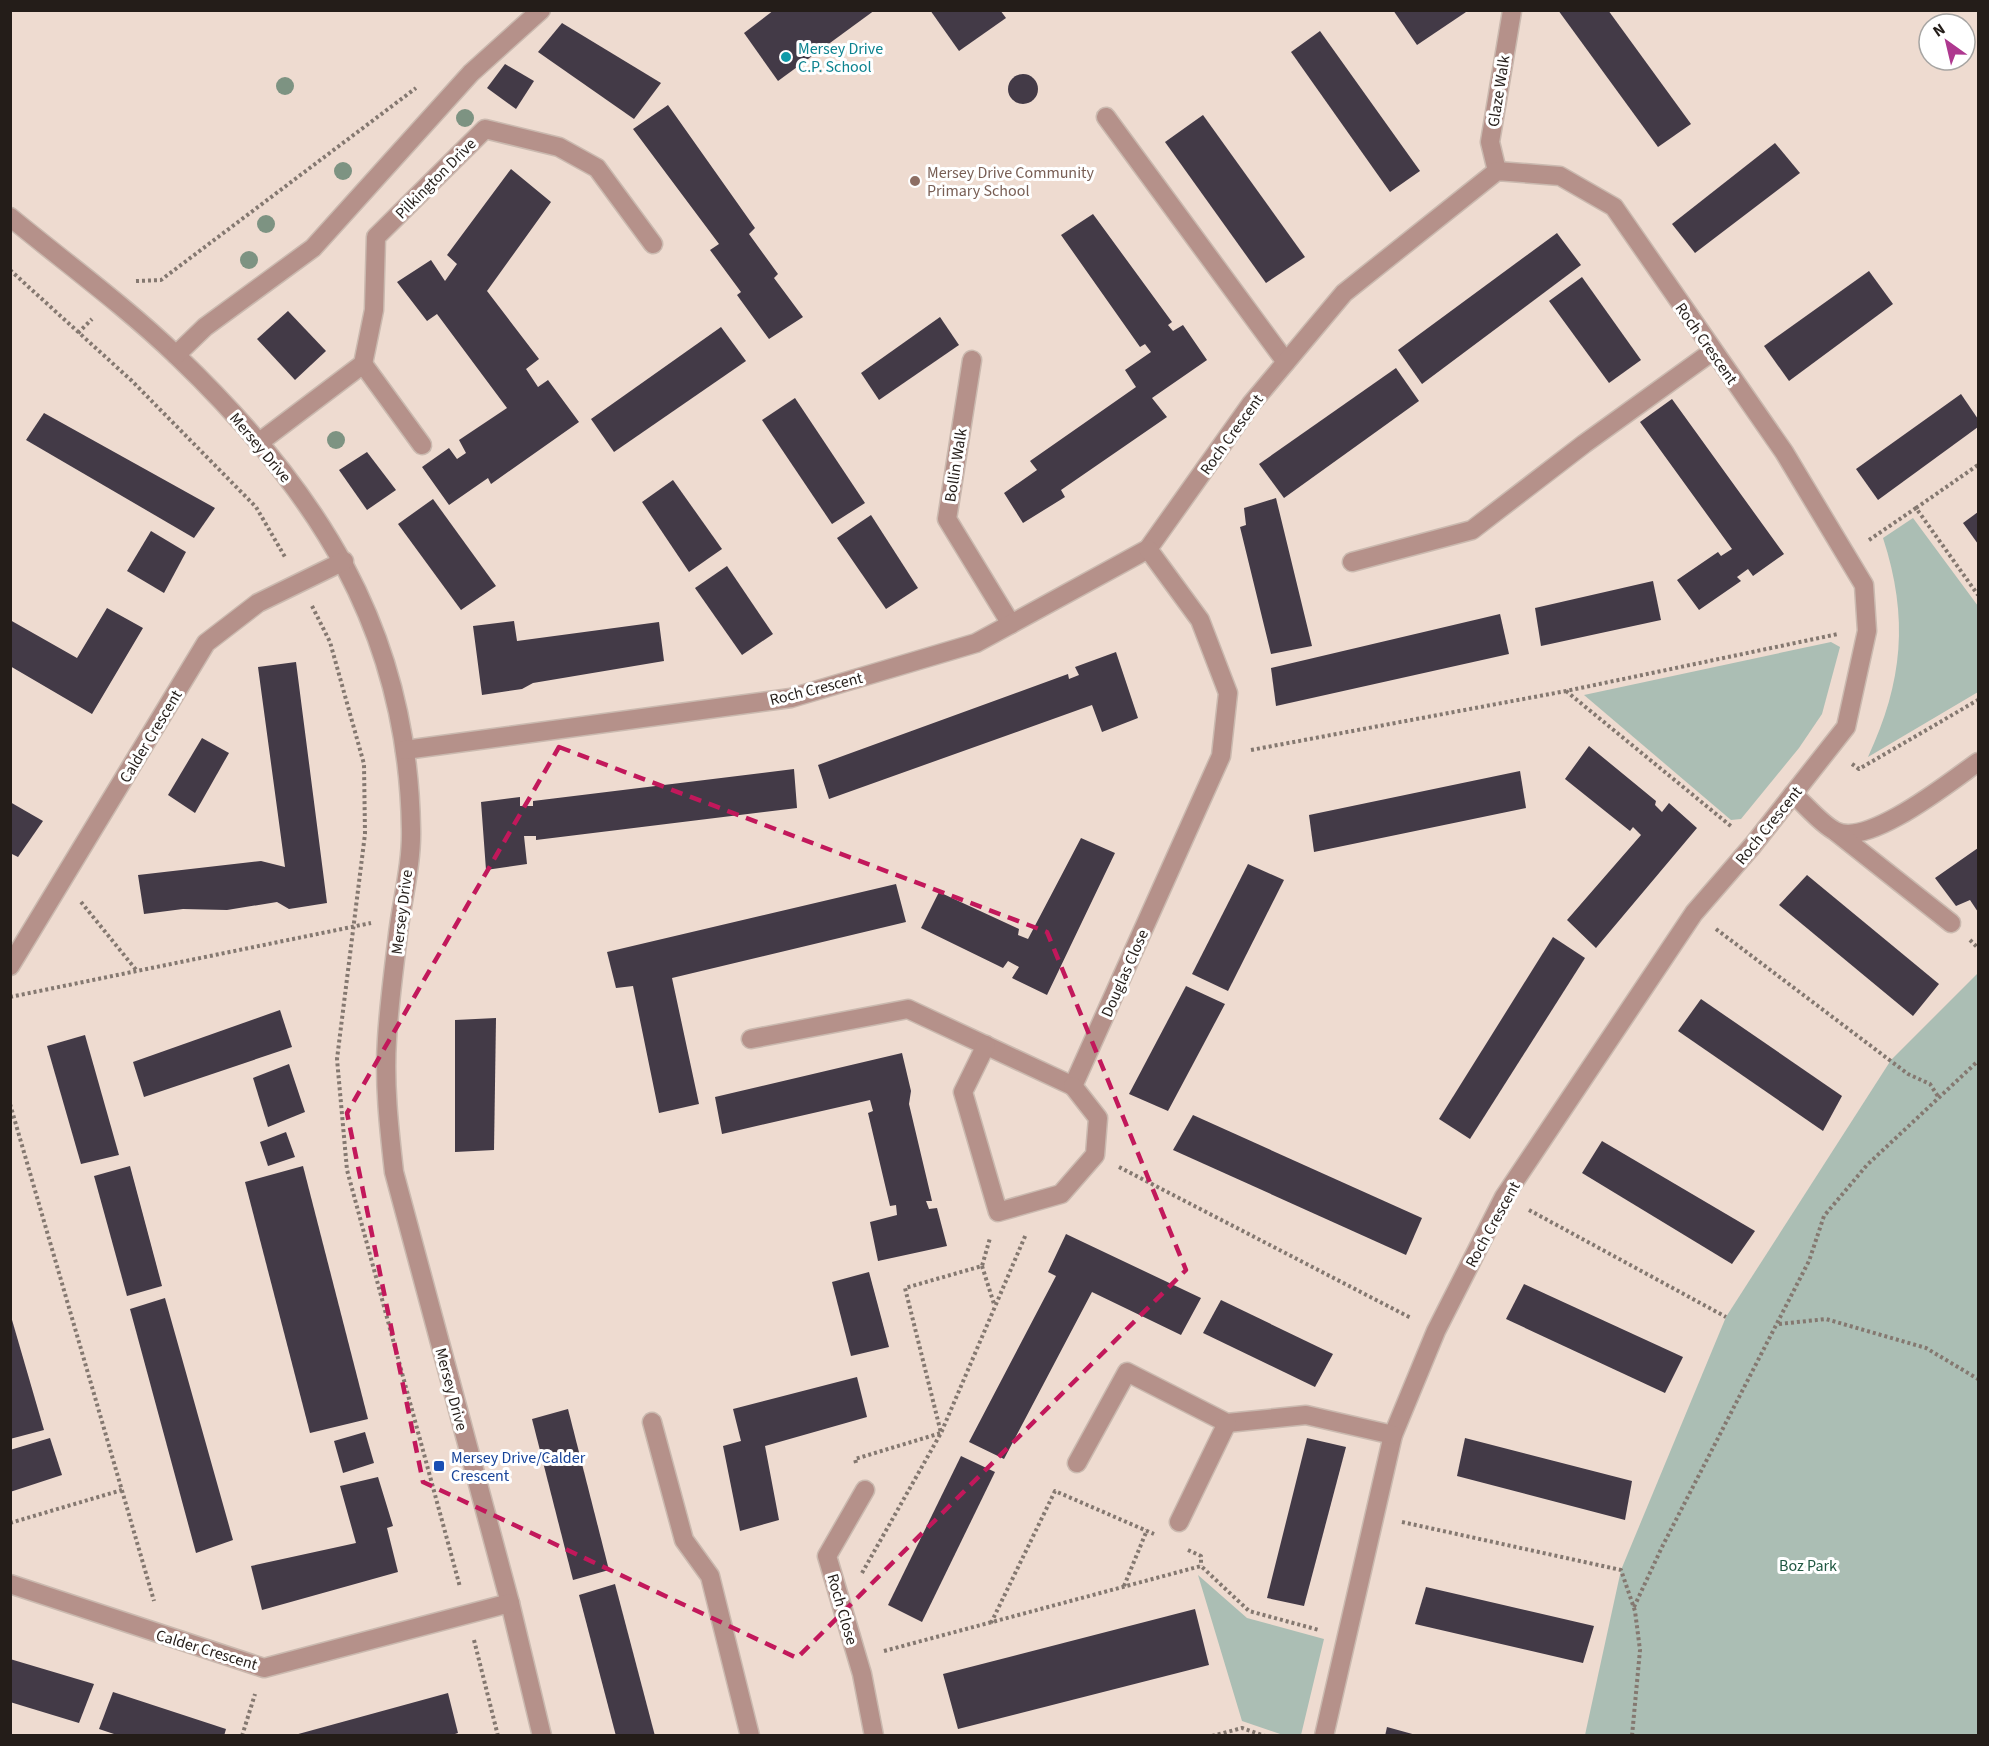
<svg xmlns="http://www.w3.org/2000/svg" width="1989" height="1746" font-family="'Source Sans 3',sans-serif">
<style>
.green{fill:#abbeb4}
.building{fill:#433a47}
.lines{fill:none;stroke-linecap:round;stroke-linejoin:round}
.minor-casing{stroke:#cab9af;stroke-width:21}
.path{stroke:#847870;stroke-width:4;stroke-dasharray:3 3;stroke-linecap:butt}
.minor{stroke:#b5918a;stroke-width:18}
.tree{fill:#7d9382}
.marked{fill:none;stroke:#c2185b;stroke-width:4.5;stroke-dasharray:12 8;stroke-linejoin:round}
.culture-dot{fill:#0f9aa8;stroke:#fff;stroke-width:2}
.education-dot{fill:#8d6e63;stroke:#fff;stroke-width:2}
.transit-dot{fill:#1a4fb4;stroke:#fff;stroke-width:2}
.labels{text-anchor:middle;stroke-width:6;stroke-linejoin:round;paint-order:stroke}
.culture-label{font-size:16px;fill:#0d838f;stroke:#fff;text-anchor:start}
.street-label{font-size:16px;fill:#241d19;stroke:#fff}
.education-label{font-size:16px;fill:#785e54;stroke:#fff;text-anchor:start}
.transit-label{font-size:16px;fill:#164399;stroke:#fff;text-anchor:start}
.park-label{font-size:16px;fill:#205842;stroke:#fff}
</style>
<rect width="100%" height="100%" fill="#eedbd0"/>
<g class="green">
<path d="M1913,518L1978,606V692L1868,757C1903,682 1909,618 1883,538Z"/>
<polygon points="1831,642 1840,647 1822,714 1799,748 1741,819 1731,820 1584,695"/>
<polygon points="1978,973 1978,1735 1585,1735 1621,1570 1726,1317 1891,1060"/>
<polygon points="1198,1575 1247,1618 1324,1639 1301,1735 1283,1735 1242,1721"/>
</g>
<g class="building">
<polygon points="774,10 875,10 778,81 744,33"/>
<polygon points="930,10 1000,10 1006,18 959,51"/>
<polygon points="1393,10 1469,10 1417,45"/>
<polygon points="1558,10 1608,10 1691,124 1658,147"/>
<polygon points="562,23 661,83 634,119 538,52"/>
<polygon points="1320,31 1420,171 1390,192 1291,52"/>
<polygon points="505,64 534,81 516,109 487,88"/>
<circle cx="1023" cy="89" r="15"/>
<polygon points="668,105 755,228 749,234 778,274 774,278 803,317 769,339 737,295 741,292 710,250 719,244 633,129"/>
<polygon points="1203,115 1305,257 1266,283 1165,142"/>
<polygon points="1775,143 1800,173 1695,253 1672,224"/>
<polygon points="511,169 551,202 487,291 539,359 526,369 538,387 548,380 579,422 491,484 488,478 449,505 422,467 449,448 457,459 466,453 459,440 507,408 437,314 427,321 397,282 431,260 445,281 457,264 447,255"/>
<polygon points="1093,214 1172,322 1168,325 1173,331 1183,325 1207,360 1152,398 1167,417 1061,490 1065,497 1023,523 1004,493 1037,470 1030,461 1136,387 1125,370 1151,352 1145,344 1140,347 1061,235"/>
<polygon points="1557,233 1581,265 1422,384 1398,350"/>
<polygon points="1869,271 1893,304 1789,381 1764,346"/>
<polygon points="1582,277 1641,360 1609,383 1549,301"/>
<polygon points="288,311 326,351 295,380 257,339"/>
<polygon points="940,317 959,345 879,400 861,373"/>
<polygon points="721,327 746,361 614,452 591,419"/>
<polygon points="1396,368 1419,401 1284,498 1259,464"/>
<polygon points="1961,394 1978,419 1978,427 1878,500 1856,469"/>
<polygon points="795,398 865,503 832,524 762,420"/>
<polygon points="1672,399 1784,554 1753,576 1748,569 1737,577 1741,581 1699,610 1677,580 1718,552 1721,556 1732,549 1640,422"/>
<polygon points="44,413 215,508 194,538 26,440"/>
<polygon points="367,452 396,490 367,510 339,470"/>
<polygon points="673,480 722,549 689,572 642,502"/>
<polygon points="1276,498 1312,646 1271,654 1240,527 1246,525 1244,508"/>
<polygon points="433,499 496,586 461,610 398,524"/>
<polygon points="1978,512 1978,544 1963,523"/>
<polygon points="871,515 918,588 886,609 837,538"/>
<polygon points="151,531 186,552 164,593 127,571"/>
<polygon points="727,566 773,634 742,655 695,588"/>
<polygon points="1653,581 1661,620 1541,646 1535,608"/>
<polygon points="107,608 143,628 92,714 10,666 10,620 77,658"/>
<polygon points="1500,614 1509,654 1276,706 1271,668"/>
<polygon points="514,621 517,641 659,622 664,661 533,683 522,689 482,695 473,626"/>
<polygon points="1116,652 1138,718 1102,732 1092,705 829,799 818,765 1068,674 1069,679 1079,675 1075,667"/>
<polygon points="296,662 327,903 289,909 277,902 227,910 183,909 144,914 138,875 261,861 285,867 258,667"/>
<polygon points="202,738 229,753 195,813 168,795"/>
<polygon points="1589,746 1656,801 1655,805 1662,812 1669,803 1697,828 1596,948 1567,920 1641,835 1633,827 1630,831 1565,779"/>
<polygon points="794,769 797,808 536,840 536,836 524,836 527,864 486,870 481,802 520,797 520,806 533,806 533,801"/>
<polygon points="1520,771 1526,808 1314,852 1309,815"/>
<polygon points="10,802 43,821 18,857 10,853"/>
<polygon points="1081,838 1115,853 1047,995 1012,978 1019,967 1008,961 1003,968 921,928 939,892 1019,929 1018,935 1028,939"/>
<polygon points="1978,848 1978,912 1970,900 1956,906 1935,878"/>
<polygon points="1248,864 1284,880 1228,991 1192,974"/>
<polygon points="1807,875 1939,984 1913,1016 1779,905"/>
<polygon points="896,884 906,922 672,978 699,1104 659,1113 633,986 616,988 607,952"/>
<polygon points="1553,937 1585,958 1470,1139 1439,1119"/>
<polygon points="1186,986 1225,1004 1168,1111 1129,1094"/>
<polygon points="1701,999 1842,1096 1823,1131 1678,1031"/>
<polygon points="280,1010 292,1047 144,1097 133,1062"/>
<polygon points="496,1018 494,1150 455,1152 455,1020"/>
<polygon points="85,1035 119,1155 81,1164 47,1046"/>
<polygon points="902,1053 911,1091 909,1104 932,1201 926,1201 929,1209 937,1208 947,1246 878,1261 870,1222 897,1215 896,1205 890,1206 868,1113 873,1111 870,1100 722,1134 715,1097"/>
<polygon points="289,1064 305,1112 268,1127 253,1078"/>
<polygon points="1193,1115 1422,1218 1406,1255 1173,1150"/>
<polygon points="286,1132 295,1157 268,1166 260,1142"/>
<polygon points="1602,1141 1755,1231 1732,1264 1582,1173"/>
<polygon points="130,1166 162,1286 127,1296 94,1176"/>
<polygon points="303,1166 368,1419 310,1433 245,1182"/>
<polygon points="1066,1234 1201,1298 1181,1335 1092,1292 1004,1459 969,1442 1056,1276 1048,1272"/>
<polygon points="869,1272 889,1347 851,1356 832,1282"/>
<polygon points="1524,1284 1683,1357 1665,1393 1506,1319"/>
<polygon points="165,1298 233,1540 196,1553 130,1309"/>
<polygon points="1221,1300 1333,1354 1315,1387 1203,1333"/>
<polygon points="10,1313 44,1430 10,1439"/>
<polygon points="857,1377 867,1417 765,1446 779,1520 740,1531 723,1446 741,1441 733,1409"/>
<polygon points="568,1409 609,1570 573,1580 532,1419"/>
<polygon points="365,1432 374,1463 343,1473 334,1441"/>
<polygon points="50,1438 62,1475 10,1492 10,1450"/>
<polygon points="1307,1438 1346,1447 1304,1606 1267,1598"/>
<polygon points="1465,1438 1632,1481 1625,1520 1457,1476"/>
<polygon points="961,1456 995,1472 922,1622 888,1605"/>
<polygon points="378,1477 393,1526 387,1528 398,1572 262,1610 251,1566 356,1543 340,1486"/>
<polygon points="615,1584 655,1736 616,1736 579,1595"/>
<polygon points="1426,1587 1594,1626 1583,1663 1415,1624"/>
<polygon points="1195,1609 1209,1665 958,1729 943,1674"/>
<polygon points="10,1659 94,1684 79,1723 10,1702"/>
<polygon points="113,1692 226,1729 224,1736 120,1736 99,1729"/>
<polygon points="448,1693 458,1733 449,1736 291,1736"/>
<polygon points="1387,1727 1416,1735 1416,1736 1385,1736"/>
</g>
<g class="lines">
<defs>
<g id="minor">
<polyline points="1106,117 1286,362"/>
<polyline points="1497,171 1490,142 1512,11"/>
<path d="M10,217C66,263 125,306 177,356C317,490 408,629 411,829C412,864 402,900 398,934C394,969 389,1004 387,1039C384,1083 389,1128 394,1172L510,1603L542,1736"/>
<polyline points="176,355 205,327 313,248 471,73 541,10"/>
<polyline points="972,360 947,519 1011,624"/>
<polyline points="363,364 422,445"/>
<polyline points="261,441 363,364 374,310 376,237 485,129 559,147 597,168 653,244"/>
<polyline points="1352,562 1472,530 1584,444 1713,351"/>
<polyline points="405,750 791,698 976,643 1011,624 1148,549 1251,404 1344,293 1497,171 1560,176 1614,207 1784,452 1864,585 1867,631 1846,727 1753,845 1694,913 1504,1197 1436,1331 1393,1435 1324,1736"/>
<path d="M1793,794C1806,805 1820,823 1835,831C1868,848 1951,781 1978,762"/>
<polyline points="1836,832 1951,923"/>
<polyline points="10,966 206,643 258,603 344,561"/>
<polyline points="751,1039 908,1009 1073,1086 1221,756 1228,693 1200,620 1148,549"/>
<polyline points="986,1045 963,1092 998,1212 1061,1194 1095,1155 1098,1118 1073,1086"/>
<polyline points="652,1422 684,1540 710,1576 750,1736"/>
<polyline points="1077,1463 1127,1372 1227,1423 1306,1415 1393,1435"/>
<polyline points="865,1490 827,1556 862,1674 874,1736"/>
<polyline points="1179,1522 1227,1423"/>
<polyline points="10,1584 264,1668 510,1603"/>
</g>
</defs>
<use href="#minor" class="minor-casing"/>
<g class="path">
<polyline points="10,270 132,381 256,507 285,557"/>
<polyline points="136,281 161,280 416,88"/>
<polyline points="78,333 92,319"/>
<polyline points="1916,508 1978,465"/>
<polyline points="1869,540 1916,508 1978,595"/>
<polyline points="312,606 330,642 364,764 365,834 337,1059 347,1170 460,1587"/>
<polyline points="1566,691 1732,827"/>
<polyline points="1251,750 1566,691 1838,634"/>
<polyline points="1852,764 1859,769 1978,700"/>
<polyline points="81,902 137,971"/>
<polyline points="1716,929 1908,1074 1930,1084 1939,1098"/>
<polyline points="1970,940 1978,948"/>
<polyline points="10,997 371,923"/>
<polyline points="10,1104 154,1601"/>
<polyline points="1119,1167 1411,1318"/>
<polyline points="1529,1210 1726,1317"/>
<polyline points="982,1266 994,1304"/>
<polyline points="1779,1324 1826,1319 1926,1348 1978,1379"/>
<polyline points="856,1463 855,1459 941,1433 905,1288 982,1266 990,1238"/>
<polyline points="1402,1522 1621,1570 1635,1611 1640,1650 1632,1736"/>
<polyline points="10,1523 122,1490"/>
<polyline points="1188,1550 1201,1556 1201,1566"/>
<polyline points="862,1573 941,1433 1026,1234"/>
<polyline points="1124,1586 1147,1530"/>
<polyline points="1634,1607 1662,1547 1809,1261 1824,1216 1867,1165 1978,1061"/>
<polyline points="991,1623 1055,1491 1154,1534"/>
<polyline points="474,1640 498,1736"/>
<polyline points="884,1651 1201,1566 1249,1611 1319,1630"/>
<polyline points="242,1736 255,1694"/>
<polyline points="1212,1736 1242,1728 1265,1736"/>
</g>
<use href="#minor" class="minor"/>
</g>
<g class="tree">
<circle cx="285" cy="86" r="9"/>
<circle cx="465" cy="118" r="9"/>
<circle cx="343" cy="171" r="9"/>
<circle cx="266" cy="224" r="9"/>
<circle cx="249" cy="260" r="9"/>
<circle cx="336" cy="440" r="9"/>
</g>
<path class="marked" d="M559,747L1047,932L1186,1270L797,1658L423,1482L347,1113Z"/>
<circle class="culture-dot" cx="786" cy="57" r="6"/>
<circle class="education-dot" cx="915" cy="181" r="6"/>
<rect class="transit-dot" x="433" y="1460" width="12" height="12" rx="3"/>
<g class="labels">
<g class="culture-label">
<text x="798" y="54">Mersey Drive<tspan x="798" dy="18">C.P. School</tspan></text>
</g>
<g class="street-label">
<text transform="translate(1498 91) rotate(-81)" y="6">Glaze Walk</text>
<text transform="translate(435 178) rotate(-45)" y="6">Pilkington Drive</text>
<text transform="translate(1707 343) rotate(55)" y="6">Roch Crescent</text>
<text transform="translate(1231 434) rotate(-54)" y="6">Roch Crescent</text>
<text transform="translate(261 447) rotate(50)" y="6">Mersey Drive</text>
<text transform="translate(955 465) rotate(-81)" y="6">Bollin Walk</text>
<text transform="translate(816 688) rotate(-14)" y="6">Roch Crescent</text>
<text transform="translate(150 736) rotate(-59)" y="6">Calder Crescent</text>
<text transform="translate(1768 825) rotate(-51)" y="6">Roch Crescent</text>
<text transform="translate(401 912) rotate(-83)" y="6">Mersey Drive</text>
<text transform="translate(1124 973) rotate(-66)" y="6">Douglas Close</text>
<text transform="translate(1492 1224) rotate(-61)" y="6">Roch Crescent</text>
<text transform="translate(452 1389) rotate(75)" y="6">Mersey Drive</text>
<text transform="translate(843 1609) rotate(74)" y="6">Roch Close</text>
<text transform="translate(207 1649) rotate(17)" y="6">Calder Crescent</text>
</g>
<g class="education-label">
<text x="927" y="178">Mersey Drive Community<tspan x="927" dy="18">Primary School</tspan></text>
</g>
<g class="transit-label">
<text x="451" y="1463">Mersey Drive/Calder<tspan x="451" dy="18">Crescent</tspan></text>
</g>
<g class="park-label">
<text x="1808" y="1571">Boz Park</text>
</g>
</g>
<rect width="1989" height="1746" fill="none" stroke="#241d19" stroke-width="24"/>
<g transform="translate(1947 42) rotate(326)"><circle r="28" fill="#ffffff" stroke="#a7a5a3" stroke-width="1.5"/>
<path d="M0-4.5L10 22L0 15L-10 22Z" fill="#ae388f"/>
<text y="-9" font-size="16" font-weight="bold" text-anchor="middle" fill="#241d19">N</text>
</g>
</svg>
